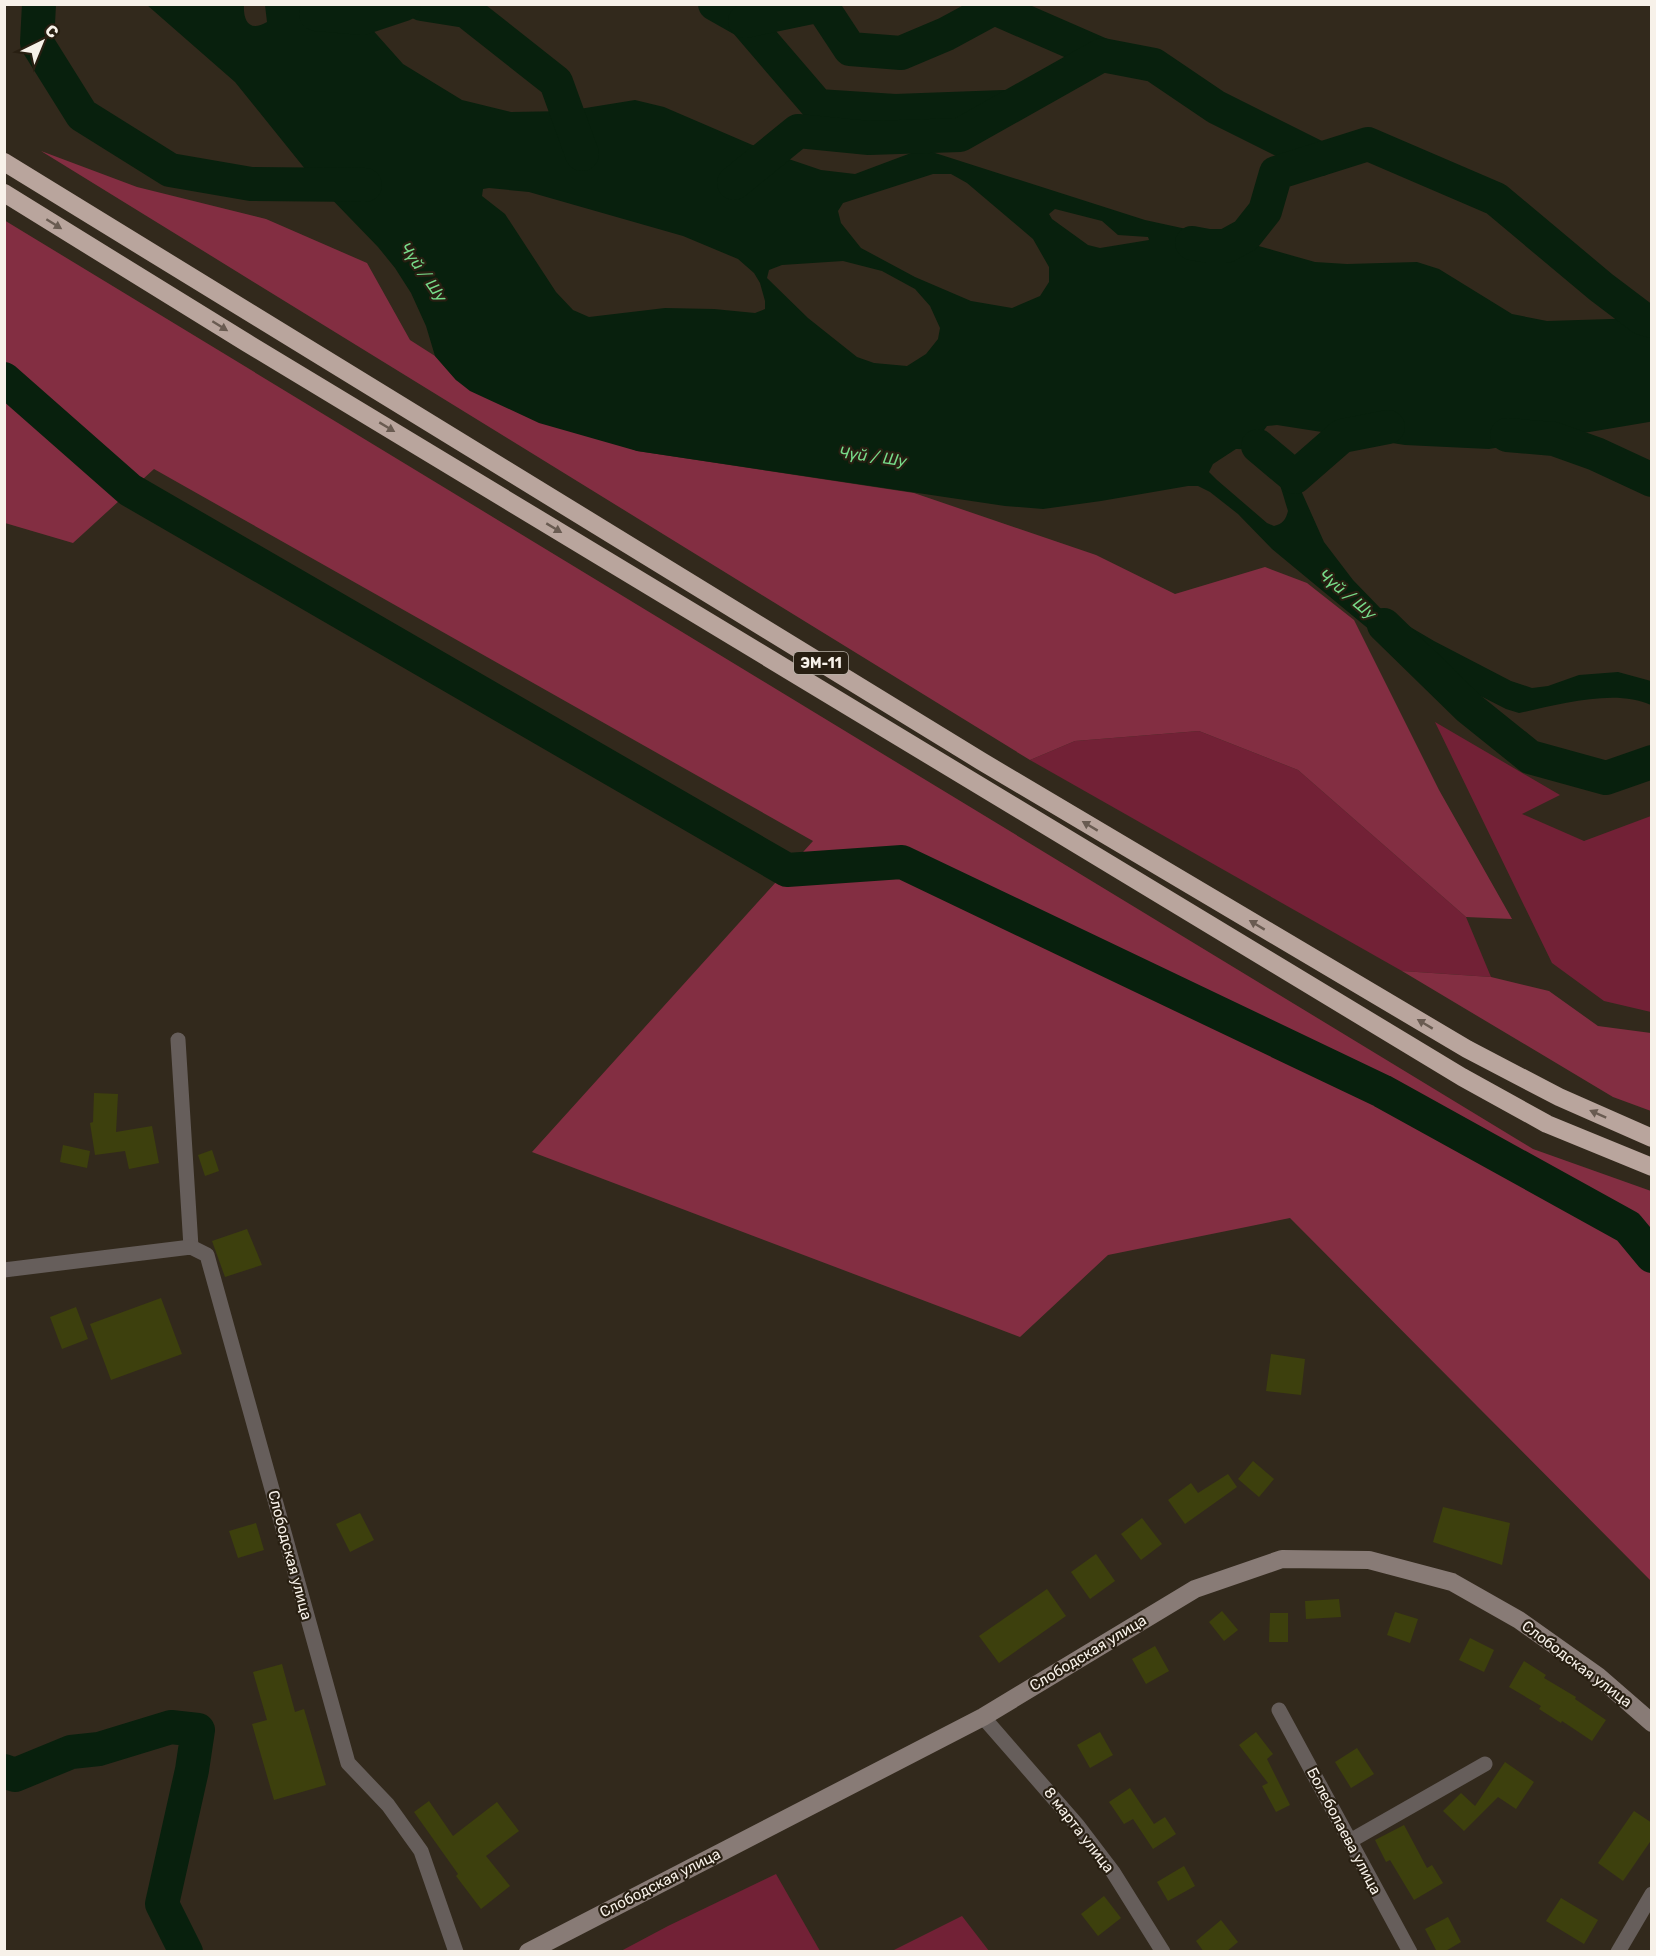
<svg xmlns="http://www.w3.org/2000/svg" width="1656" height="1956" font-family="Rubik,sans-serif">
<style>
.green{fill:#722136}
.forest{fill:#832e42}
.water{fill:#08200d;fill-rule:evenodd}
.lines{fill:none;stroke-linecap:round;stroke-linejoin:round}
.river{stroke:#08200d;stroke-width:34}
.building{fill:#3d400d}
.street{stroke:#665e5b;stroke-width:15}
.secondary{stroke:#887b76;stroke-width:18}
.highway{stroke:#b9a59d;stroke-width:18}
.oneway{fill:#695b51}
.labels{text-anchor:middle;stroke-width:4.5;stroke-linejoin:round;paint-order:stroke}
.shield{fill:#281f12;stroke:#b9b2a8;stroke-width:1.5}
.shield-label{font-size:14px;font-weight:bold;fill:#f7f1e9}
.street-label{font-size:15px;fill:#f7f1e9;stroke:#281f12}
.water-label{font-size:16px;font-style:italic;fill:#77db89;stroke:#281f12}
</style>
<rect width="100%" height="100%" fill="#32291c"/>
<g class="green">
<polygon points="1435,722 1560,795 1522,814 1584,841 1651,816 1651,1012 1604,1001 1552,963"/>
<polygon points="1199,731 1298,770 1466,917 1491,977 1402,971 1030,760 1075,741"/>
<polygon points="776,1874 820,1951 621,1951 668,1926"/>
<polygon points="962,1916 989,1951 892,1951"/>
</g>
<g class="forest">
<polygon points="41,151 137,187 266,219 367,263 410,340 435,356 456,380 637,451 914,493 1096,555 1175,594 1265,567 1307,583 1354,620 1439,790 1512,919 1466,917 1298,770 1199,731 1075,741 1030,760"/>
<polygon points="4,220 1533,1149 1651,1191 1651,1581 1290,1218 1108,1255 1020,1337 532,1152 813,841 154,469 73,543 5,523"/>
<polygon points="1402,971 1491,977 1549,991 1598,1026 1651,1033 1651,1111 1613,1097"/>
</g>
<path class="water" d="M147,5H244C243,20 249,33 267,22L265,5H354L362,18L403,64L462,100L511,112L567,111L635,100L664,107L771,153L821,170L855,174L911,153L932,152L1145,220L1237,240L1315,262L1347,264L1417,262L1439,269L1512,314L1547,321L1642,318L1651,315L1652,421L1649,422L1489,449L1405,445L1277,425L1267,426L1262,433L1295,477L1324,542L1353,580L1383,611L1434,641L1511,681L1532,688L1548,686L1579,675L1618,672L1651,681V705C1615,688 1557,705 1519,713L1506,709L1457,684L1418,657L1382,640L1272,549L1238,514L1210,492L1198,486H1188L1101,501L1043,509L1005,506L637,451L539,423L470,391L456,380L435,356L426,326L411,293L395,268L378,247L318,185L235,82ZM933,174H951L967,183L1033,239L1049,267V282L1040,296L1012,308L971,301L915,277L861,248L841,223L838,211L843,203ZM489,188L529,192L683,236L738,259L754,273L760,283L765,301V309L755,313L714,309L665,308L589,317L573,310L556,292L505,214L482,196L483,189ZM1055,209L1102,221L1118,235L1148,237L1149,240L1100,248L1088,245L1052,219L1049,214ZM843,261L882,271L915,289L930,306L940,328L938,339L926,354L907,366L874,363L857,357L808,318L767,278L769,270L782,265ZM1236,449C1273,448 1279,482 1288,511C1286,519 1283,524 1274,526L1267,523L1217,480L1209,472L1213,464Z"/>
<g class="lines">
<g class="river">
<polyline points="39,4 37,43 82,115 170,170 251,184 365,185"/>
<polyline points="422,4 466,11 556,82 582,154"/>
<polyline points="715,4 745,21 818,106 895,111 1004,107"/>
<polyline points="316,14 362,18 404,4"/>
<polyline points="745,21 821,5 850,49 901,53 946,34 994,8 1102,55"/>
<polyline points="734,183 798,131 869,138 960,135 1102,55 1154,65 1216,107 1320,159"/>
<polyline points="1192,243 1208,246 1226,246 1246,235 1265,211 1276,173 1368,144 1496,199 1601,287 1642,318 1652,321"/>
<polyline points="4,379 130,490 787,870 902,862 1382,1091 1628,1227 1652,1256"/>
<polyline points="1507,435 1554,439 1596,454 1652,480"/>
<polyline points="1258,446 1295,477 1342,436 1388,427"/>
<polyline points="1384,625 1469,708 1530,757 1606,778 1652,762"/>
<polyline points="4,1771 15,1775 71,1752 99,1749 171,1727 198,1730 192,1770 162,1904 186,1952"/>
</g>
</g>
<g class="building">
<polygon points="94,1093 118,1094 116,1132 152,1126 159,1163 129,1169 125,1151 95,1155 90,1123 93,1122"/>
<polygon points="63,1145 90,1151 87,1168 60,1162"/>
<polygon points="212,1150 219,1171 205,1176 198,1155"/>
<polygon points="247,1229 262,1265 225,1277 212,1241"/>
<polygon points="161,1298 182,1354 111,1380 90,1324"/>
<polygon points="76,1307 88,1339 62,1349 50,1317"/>
<polygon points="1271,1354 1305,1359 1301,1395 1266,1391"/>
<polygon points="1253,1461 1274,1479 1259,1497 1238,1479"/>
<polygon points="1228,1474 1237,1487 1185,1524 1168,1500 1191,1483 1198,1493"/>
<polygon points="1443,1507 1510,1523 1502,1565 1433,1542"/>
<polygon points="360,1513 374,1540 350,1552 336,1524"/>
<polygon points="1142,1518 1162,1544 1141,1560 1121,1534"/>
<polygon points="256,1523 264,1550 238,1558 229,1531"/>
<polygon points="1096,1554 1115,1581 1090,1599 1071,1572"/>
<polygon points="1047,1589 1066,1616 999,1663 979,1636"/>
<polygon points="1339,1599 1341,1617 1306,1619 1305,1601"/>
<polygon points="1222,1611 1238,1630 1224,1641 1209,1622"/>
<polygon points="1395,1612 1418,1619 1410,1643 1387,1635"/>
<polygon points="1270,1613 1288,1613 1288,1642 1269,1642"/>
<polygon points="1470,1638 1494,1650 1484,1672 1459,1660"/>
<polygon points="1155,1646 1169,1671 1146,1684 1132,1659"/>
<polygon points="1524,1661 1546,1675 1544,1678 1576,1697 1575,1699 1606,1720 1592,1741 1562,1721 1561,1723 1539,1709 1541,1706 1509,1687"/>
<polygon points="282,1664 295,1712 304,1709 326,1785 274,1800 252,1724 267,1720 253,1672"/>
<polygon points="1100,1732 1113,1755 1090,1768 1077,1745"/>
<polygon points="1256,1732 1273,1754 1267,1759 1290,1805 1276,1812 1262,1786 1268,1783 1239,1745"/>
<polygon points="1357,1748 1374,1774 1351,1788 1335,1762"/>
<polygon points="1505,1762 1534,1782 1516,1809 1498,1797 1464,1831 1443,1811 1461,1793 1475,1806"/>
<polygon points="1130,1788 1154,1824 1165,1817 1176,1834 1153,1849 1133,1819 1124,1824 1109,1802"/>
<polygon points="429,1801 453,1836 497,1802 519,1831 486,1856 510,1886 481,1909 456,1876 458,1874 414,1812"/>
<polygon points="1634,1811 1652,1823 1652,1839 1623,1881 1598,1863"/>
<polygon points="1404,1825 1427,1868 1432,1865 1443,1883 1414,1900 1390,1860 1386,1862 1375,1840"/>
<polygon points="1184,1866 1195,1886 1168,1901 1157,1882"/>
<polygon points="1104,1896 1121,1918 1098,1936 1081,1914"/>
<polygon points="1561,1898 1598,1920 1584,1944 1546,1921"/>
<polygon points="1448,1917 1461,1942 1444,1952 1437,1952 1425,1929"/>
<polygon points="1221,1920 1238,1942 1226,1952 1204,1952 1196,1941"/>
</g>
<g class="lines">
<g class="street">
<polyline points="178,1040 191,1247"/>
<polyline points="4,1270 191,1247 207,1255 348,1763 388,1805 421,1851 456,1952"/>
<polyline points="1279,1710 1410,1952"/>
<polyline points="983,1717 1078,1826 1113,1872 1163,1952"/>
<polyline points="1350,1841 1485,1764"/>
<polyline points="1618,1952 1652,1894"/>
</g>
<polyline class="secondary" points="528,1952 983,1717 1195,1589 1282,1559 1369,1560 1452,1582 1519,1620 1598,1676 1652,1723"/>
<g class="highway">
<polyline points="4,162 981,761 1467,1049 1559,1097 1652,1138"/>
<polyline points="4,193 247,343 1462,1077 1547,1124 1652,1167"/>
</g>
</g>
<defs><path id="oneway-solid" d="M-6-.8H1V-3.2L6.5 0L1 3.2V.8H-6Z" transform="scale(1.5)"/></defs>
<g class="oneway">
<use href="#oneway-solid" transform="translate(54 224) rotate(32)"/>
<use href="#oneway-solid" transform="translate(220 326) rotate(32)"/>
<use href="#oneway-solid" transform="translate(387 427) rotate(31)"/>
<use href="#oneway-solid" transform="translate(554 528) rotate(31)"/>
<use href="#oneway-solid" transform="translate(1090 826) rotate(-149)"/>
<use href="#oneway-solid" transform="translate(1257 925) rotate(-149)"/>
<use href="#oneway-solid" transform="translate(1425 1024) rotate(-149)"/>
<use href="#oneway-solid" transform="translate(1598 1114) rotate(-156)"/>
</g>
<g class="labels">
<rect class="shield" x="794" y="652" width="54" height="22" rx="4.5"/>
<g class="shield-label">
<text x="821" y="668">ЭМ-11</text>
</g>
<g class="street-label">
<text transform="translate(290 1555) rotate(75)" y="5">Слободская улица</text>
<text transform="translate(1088 1653) rotate(-31)" y="5">Слободская улица</text>
<text transform="translate(1577 1664) rotate(37)" y="5">Слободская улица</text>
<text transform="translate(1079 1830) rotate(52)" y="5">8 марта улица</text>
<text transform="translate(1344 1831) rotate(62)" y="5">Болеболаева улица</text>
<text transform="translate(660 1883) rotate(-27)" y="5">Слободская улица</text>
</g>
<g class="water-label">
<text transform="translate(424 272) rotate(55)" y="6">Чүй / Шу</text>
<text transform="translate(873 456) rotate(8)" y="6">Чүй / Шу</text>
<text transform="translate(1348 594) rotate(40)" y="6">Чүй / Шу</text>
</g>
</g>
<rect width="1656" height="1956" fill="none" stroke="#f7f1e9" stroke-width="12"/>
<g transform="translate(42 42) rotate(43)" stroke="#281f12" stroke-width="4.5" paint-order="stroke">
<path d="M0-4.5L10 22L0 15L-10 22Z" fill="#f7f1e9"/>
<text y="-9" font-size="16" font-weight="bold" text-anchor="middle" fill="#f7f1e9">С</text>
</g>
</svg>
